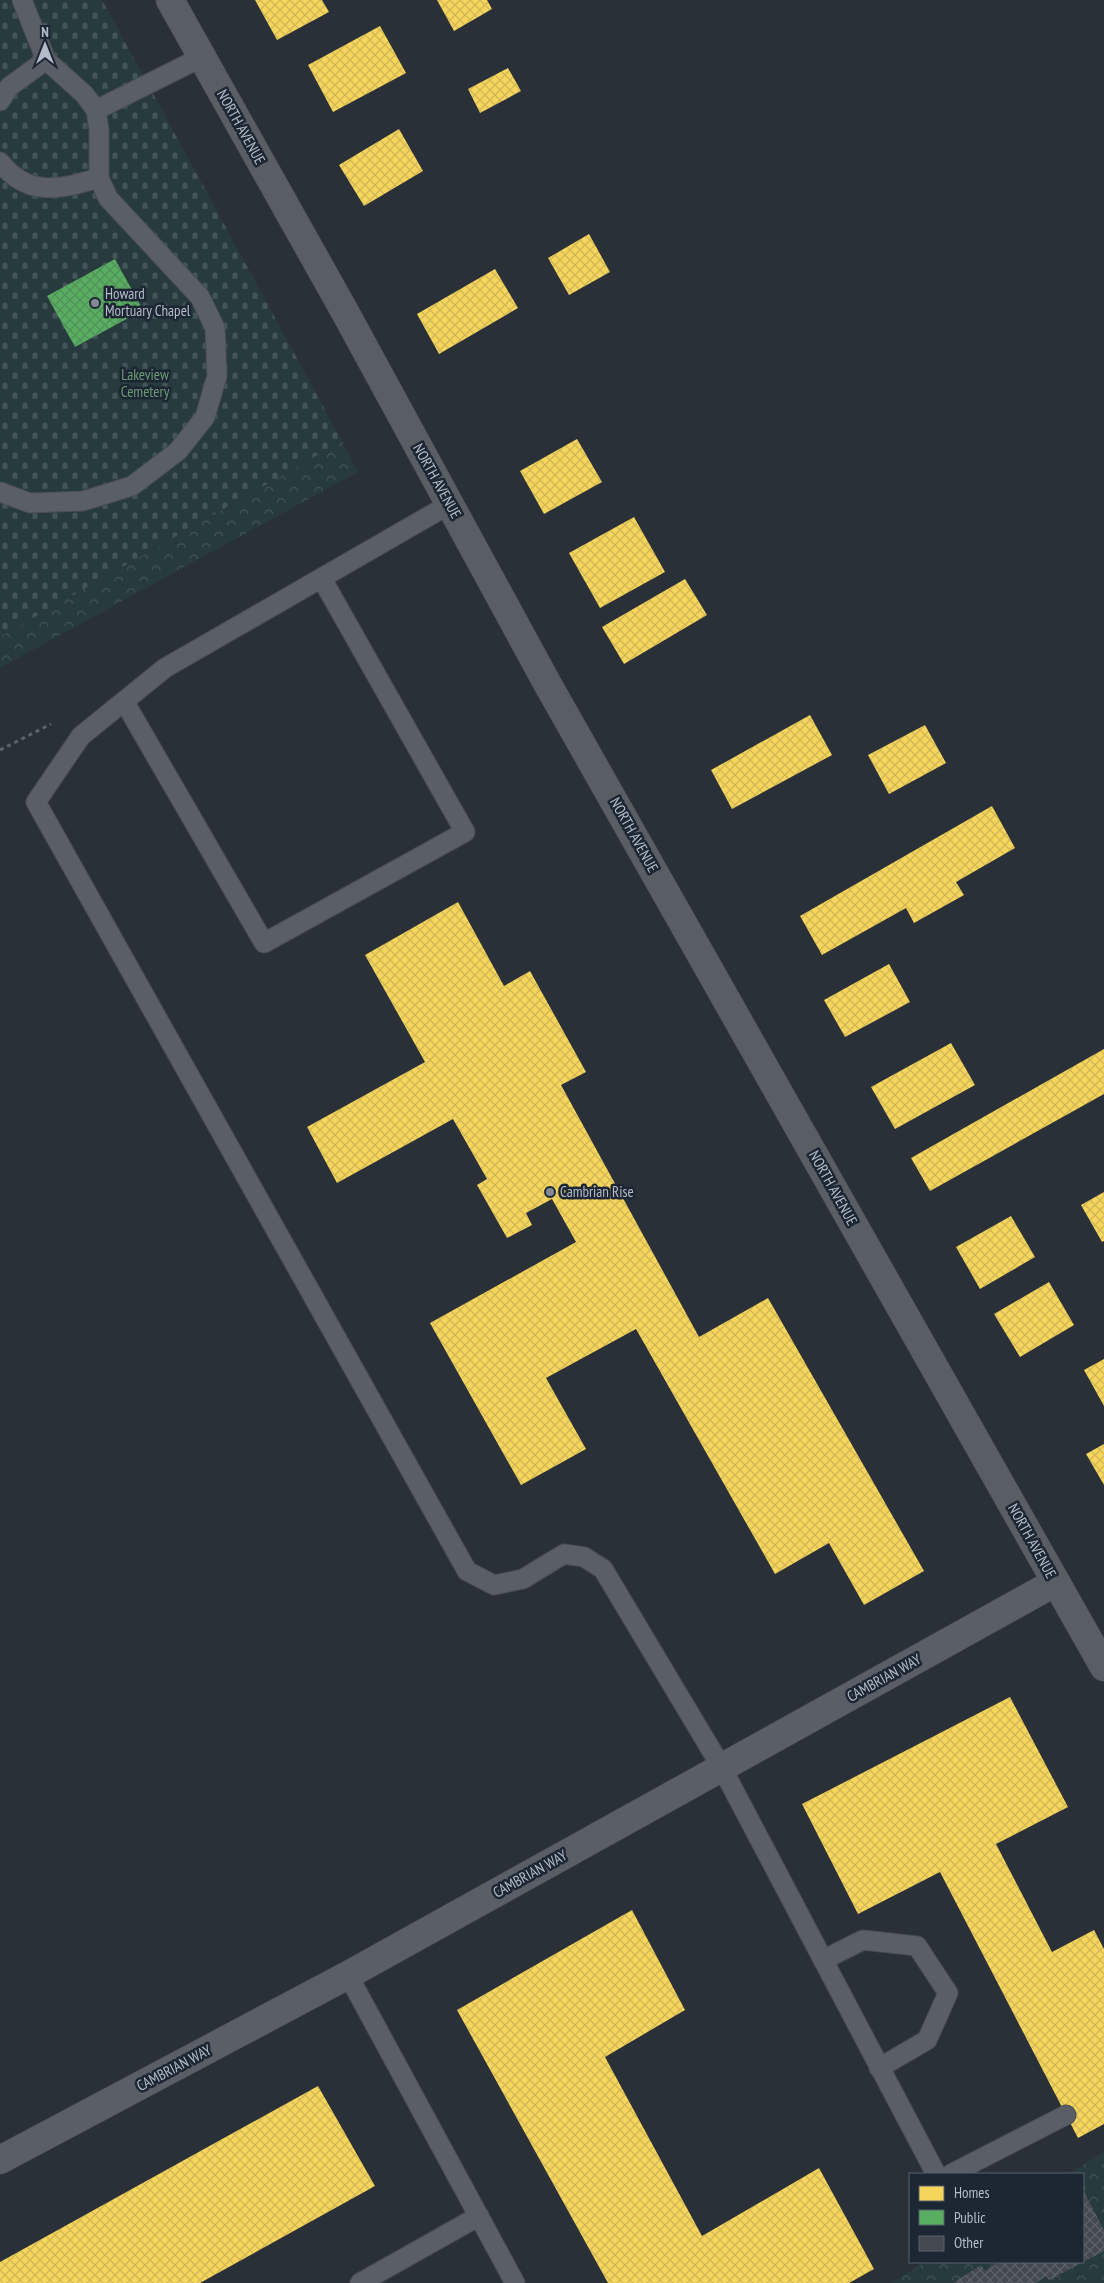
<svg xmlns="http://www.w3.org/2000/svg" width="1104" height="2283" font-family="'PT Sans Narrow',sans-serif">
<style>
.forest{fill:url(#forest-crowns)}
.cemetery{fill:url(#cemetery-stones)}
.homes{fill:url(#homes-cross-hatch)}
.public{fill:url(#public-cross-hatch)}
.building{fill:url(#building-cross-hatch)}
.lines{fill:none;stroke-linecap:round;stroke-linejoin:round}
.service-casing{stroke:#484c53;stroke-width:21}
.minor-casing{stroke:#484c53;stroke-width:29}
.secondary-casing{stroke:#484c53;stroke-width:29}
.path{stroke:#5d636a;stroke-width:3;stroke-dasharray:4 4;stroke-linecap:butt}
.service{stroke:#5a5e66;stroke-width:19}
.minor{stroke:#5a5e66;stroke-width:28}
.secondary{stroke:#595d64;stroke-width:28}
.poi-dot{fill:#848b96;stroke:#1d2633;stroke-width:2}
.labels{text-anchor:middle;stroke-width:5;stroke-linejoin:round;paint-order:stroke}
.street-label{font-size:15px;fill:#b4bcc9;stroke:#1d2633}
.poi-label{font-size:15px;fill:#b4bcc9;stroke:#1d2633;text-anchor:start}
.park-label{font-size:15px;fill:#6b9a76;stroke:#1d2633}
</style>
<defs>
<pattern id="forest-crowns" width="20" height="18" patternUnits="userSpaceOnUse" patternTransform="scale(1.25)"><rect width="20" height="18" fill="#273a3e"/><path d="M2 6a3 3 0 1 1 6 0M12 15a3 3 0 1 1 6 0" fill="none" stroke="#445559"/></pattern>
<pattern id="cemetery-stones" width="16" height="16" patternUnits="userSpaceOnUse" patternTransform="scale(1.25)"><rect width="16" height="16" fill="#273a3e"/><path d="M2 7V4a2 2 0 0 1 4 0v3zM10 15v-3a2 2 0 0 1 4 0v3z" fill="#445559"/></pattern>
<pattern id="homes-cross-hatch" width="8" height="8" patternUnits="userSpaceOnUse" patternTransform="scale(1.25)"><rect width="8" height="8" fill="#f6d55c"/><path d="M0 0l8 8M0 8l8-8" fill="none" stroke="#d0b656"/></pattern>
<pattern id="public-cross-hatch" width="8" height="8" patternUnits="userSpaceOnUse" patternTransform="scale(1.25)"><rect width="8" height="8" fill="#5aae61"/><path d="M0 0l8 8M0 8l8-8" fill="none" stroke="#519058"/></pattern>
<pattern id="building-cross-hatch" width="8" height="8" patternUnits="userSpaceOnUse" patternTransform="scale(1.25)"><rect width="8" height="8" fill="#444950"/><path d="M0 0l8 8M0 8l8-8" fill="none" stroke="#5d6168"/></pattern>
</defs>
<rect width="100%" height="100%" fill="#2a3038"/>
<g class="forest">
<polygon points="342,441 358,472 0,668 0,637"/>
<polygon points="1104,2152 1104,2283 891,2283 925,2262 1083,2262 1083,2174 1068,2174"/>
</g>
<polygon class="cemetery" points="0,0 102,0 342,441 0,637"/>
<g class="homes">
<polygon points="255,0 322,0 329,12 277,40"/>
<polygon points="437,0 487,0 492,9 454,31"/>
<polygon points="380,26 406,73 333,112 308,65"/>
<polygon points="508,68 521,91 480,113 468,89"/>
<polygon points="399,129 423,171 364,206 339,165"/>
<polygon points="589,234 610,272 569,295 548,258"/>
<polygon points="495,269 518,308 439,354 417,314"/>
<polygon points="577,439 602,482 544,514 520,471"/>
<polygon points="634,517 665,572 600,608 569,553"/>
<polygon points="685,579 707,615 624,664 602,627"/>
<polygon points="810,715 832,755 732,809 711,770"/>
<polygon points="925,725 946,763 889,794 868,755"/>
<polygon points="992,806 1015,848 956,882 964,895 914,923 906,908 822,955 800,916"/>
<polygon points="458,902 504,986 530,971 586,1072 561,1085 699,1337 768,1298 924,1571 864,1605 829,1543 775,1574 636,1329 546,1378 586,1449 521,1485 430,1323 576,1242 552,1199 526,1213 532,1225 507,1238 477,1185 487,1179 453,1119 337,1183 307,1127 425,1062 365,955"/>
<polygon points="889,964 910,1002 845,1037 824,1000"/>
<polygon points="951,1043 975,1085 895,1129 871,1087"/>
<polygon points="1104,1049 1104,1094 930,1191 911,1158"/>
<polygon points="1104,1192 1104,1241 1102,1242 1081,1205"/>
<polygon points="1011,1216 1035,1257 980,1289 956,1247"/>
<polygon points="1049,1282 1074,1325 1020,1357 994,1314"/>
<polygon points="1104,1359 1104,1406 1084,1370"/>
<polygon points="1104,1444 1104,1485 1086,1454"/>
<polygon points="1010,1697 1068,1807 996,1844 1052,1952 1094,1930 1104,1949 1104,2124 1078,2138 940,1872 858,1914 802,1804"/>
<polygon points="632,1910 685,2010 605,2057 702,2236 819,2168 874,2269 849,2283 608,2283 457,2010"/>
<polygon points="318,2086 375,2186 200,2283 0,2283 0,2262"/>
</g>
<polygon class="public" points="115,259 143,310 75,347 47,296"/>
<polygon class="building" points="1083,2190 1104,2230 1104,2251 1049,2280 1046,2276 1036,2283 953,2283 981,2265 985,2271 1000,2262 1083,2262"/>
<g class="lines">
<defs>
<g id="service">
<polyline points="0,101 9,87 46,60"/>
<polyline points="96,110 202,57"/>
<path d="M0,162C28,198 61,189 99,178"/>
<polyline points="0,492 30,503 83,501 132,486 178,451 205,417 217,376 215,328 200,297 108,198 99,178 99,130 96,110 84,94 46,60 22,0"/>
<polyline points="450,504 165,668 81,736 36,802 467,1571 494,1585 523,1579 564,1554 584,1557 603,1569 722,1768 936,2174"/>
<polyline points="124,701 264,943 465,832 322,579"/>
<polyline points="823,1960 863,1940 917,1946 948,1993 927,2040 879,2068"/>
<polyline points="348,1975 515,2283"/>
<polyline points="951,2174 1066,2115"/>
<polyline points="360,2283 479,2216"/>
</g>
<polyline id="minor" points="0,2160 348,1975 1056,1582"/>
<polyline id="secondary" points="170,0 345,312 547,683 1104,1667"/>
</defs>
<use href="#service" class="service-casing"/>
<use href="#minor" class="minor-casing"/>
<use href="#secondary" class="secondary-casing"/>
<polyline class="path" points="0,750 51,724"/>
<use href="#service" class="service"/>
<use href="#minor" class="minor"/>
<use href="#secondary" class="secondary"/>
</g>
<g class="poi-dot">
<circle cx="95" cy="303" r="5"/>
<circle cx="550" cy="1192" r="5"/>
</g>
<g class="labels">
<g class="street-label">
<text transform="translate(241 127) rotate(61)" y="5">NORTH AVENUE</text>
<text transform="translate(437 481) rotate(61)" y="5">NORTH AVENUE</text>
<text transform="translate(634 835) rotate(61)" y="5">NORTH AVENUE</text>
<text transform="translate(833 1188) rotate(61)" y="5">NORTH AVENUE</text>
<text transform="translate(1032 1541) rotate(61)" y="5">NORTH AVENUE</text>
<text transform="translate(884 1678) rotate(-29)" y="5">CAMBRIAN WAY</text>
<text transform="translate(530 1874) rotate(-29)" y="5">CAMBRIAN WAY</text>
<text transform="translate(174 2068) rotate(-28)" y="5">CAMBRIAN WAY</text>
</g>
<g class="poi-label">
<text x="105" y="299">Howard<tspan x="105" dy="17">Mortuary Chapel</tspan></text>
<text x="560" y="1197">Cambrian Rise</text>
</g>
<g class="park-label">
<text x="145" y="380">Lakeview<tspan x="145" dy="17">Cemetery</tspan></text>
</g>
</g>
<rect x="909" y="2173" width="175" height="90" fill="#1d2633" stroke="#59626f"/>
<rect x="919" y="2186" width="25" height="15" fill="#f6d55c" stroke="#59626f"/>
<text x="954" y="2198" font-size="15" fill="#b4bcc9">Homes</text>
<rect x="919" y="2210" width="25" height="15" fill="#5aae61" stroke="#59626f"/>
<text x="954" y="2223" font-size="15" fill="#b4bcc9">Public</text>
<rect x="919" y="2236" width="25" height="15" fill="#444950" stroke="#59626f"/>
<text x="954" y="2248" font-size="15" fill="#b4bcc9">Other</text>
<g transform="translate(45 45)" stroke="#1d2633" stroke-width="4" paint-order="stroke">
<path d="M0-4L9 19L0 12L-9 19Z" fill="#b4bcc9"/>
<text y="-8" font-size="14" font-weight="bold" text-anchor="middle" fill="#b4bcc9">N</text>
</g>
</svg>
